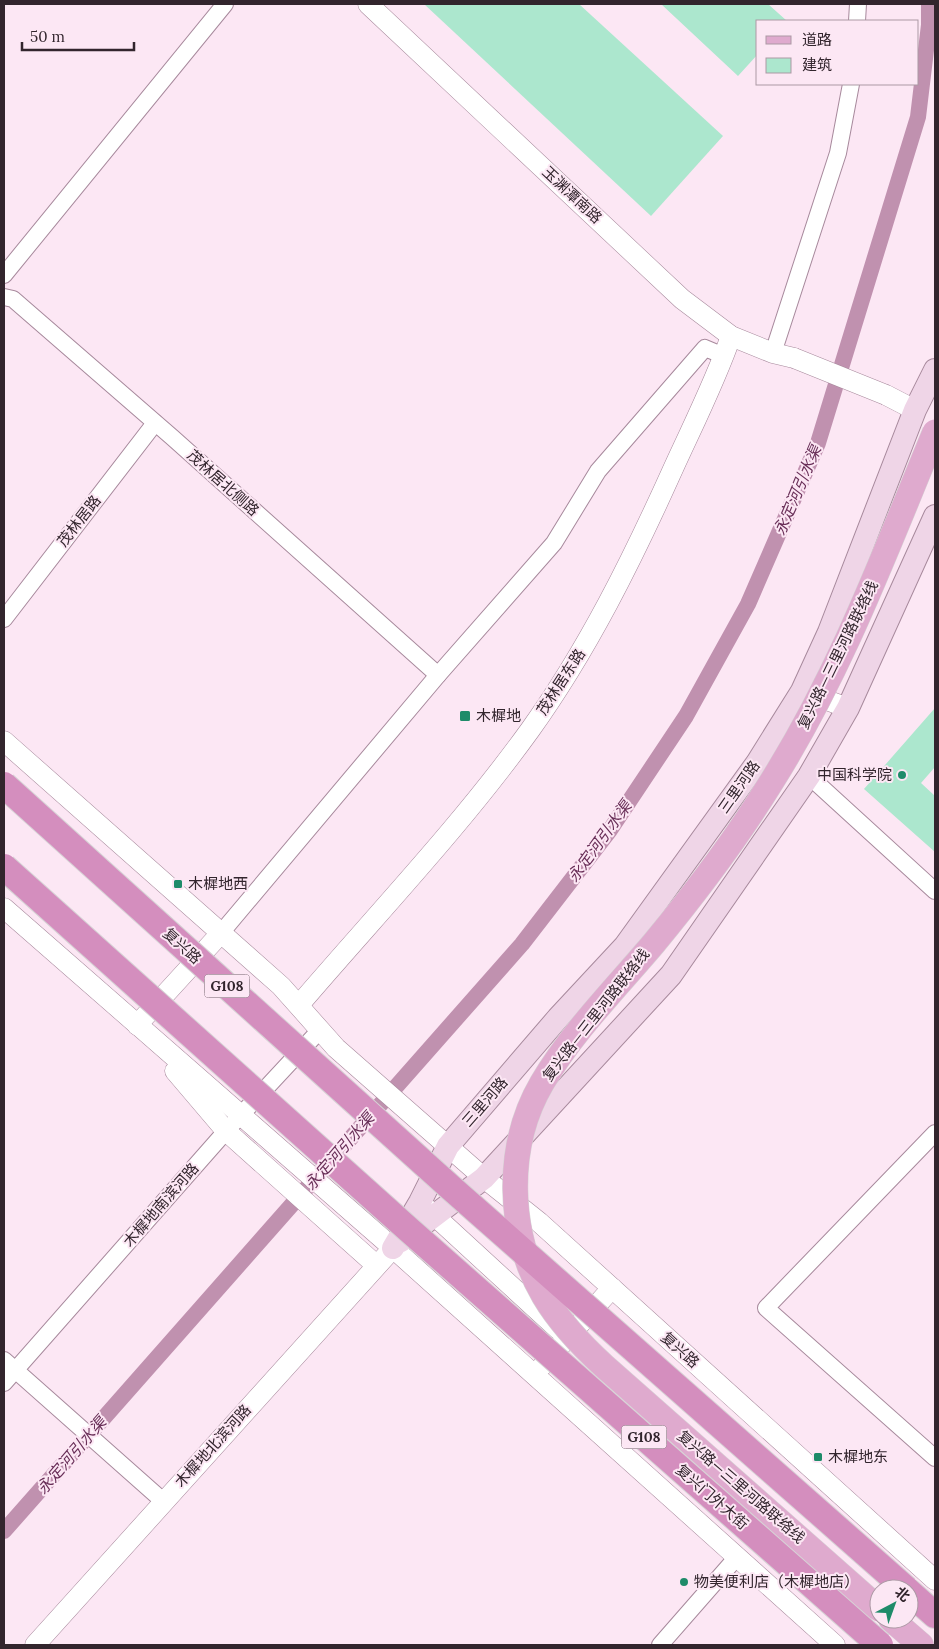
<svg xmlns="http://www.w3.org/2000/svg" width="939" height="1649" font-family="Lora,'Noto Sans SC',serif">
<style>
.lines{fill:none;stroke-linecap:round;stroke-linejoin:round}
.canal{stroke:#c091af;stroke-width:16}
.building{fill:#ace7ce}
.minor-casing{stroke:#a7899c;stroke-width:18}
.tertiary-casing{stroke:#a7899c;stroke-width:21}
.secondary-casing{stroke:#a7899c;stroke-width:24}
.primary-casing{stroke:#d6d3d5;stroke-width:26}
.trunk-casing{stroke:#d6d3d5;stroke-width:28}
.minor{stroke:#fff;stroke-width:16}
.tertiary{stroke:#fff;stroke-width:20}
.secondary{stroke:#efd5e7;stroke-width:22}
.primary{stroke:#dfaace;stroke-width:25}
.trunk{stroke:#d48ebe;stroke-width:26}
.tertiary-bridge-casing{stroke:#a7899c;stroke-width:21;stroke-linecap:butt}
.primary-bridge-casing{stroke:#d6d3d5;stroke-width:26;stroke-linecap:butt}
.trunk-bridge-casing{stroke:#d6d3d5;stroke-width:28;stroke-linecap:butt}
.tertiary-bridge{stroke:#fff;stroke-width:20}
.primary-bridge{stroke:#dfaace;stroke-width:25}
.trunk-bridge{stroke:#d48ebe;stroke-width:26}
.poi-dot{fill:#1e8b69;stroke:#fce7f4;stroke-width:2}
.labels{text-anchor:middle;stroke-width:4;stroke-linejoin:round;paint-order:stroke}
.shield{fill:#fce7f4;stroke:#6f5f69;stroke-width:1}
.shield-label{font-size:14px;font-weight:bold;fill:#32252d}
.street-label{font-size:15px;fill:#32252d;stroke:#fce7f4}
.poi-label{font-size:15px;fill:#32252d;stroke:#fce7f4;text-anchor:start}
.water-label{font-size:16px;font-style:italic;fill:#692f58;stroke:#fce7f4}
</style>
<rect width="100%" height="100%" fill="#fce7f4"/>
<g class="lines">
<polyline class="canal" points="4,1531 522,944 610,830 686,716 748,604 818,443 918,117 929,25 929,4"/>
</g>
<g class="building">
<polygon points="424,4 579,4 723,136 651,216"/>
<polygon points="661,4 768,4 787,21 758,21 758,54 738,76"/>
<polygon points="935,708 935,767 921,783 935,796 935,852 864,789"/>
</g>
<g class="lines">
<defs>
<g id="minor">
<polyline points="857,21 858,4"/>
<polyline points="4,275 225,4"/>
<polyline points="4,297 13,299 173,438 438,675"/>
<polyline points="773,353 838,153 851,84"/>
<polyline points="4,619 155,423"/>
<polyline points="809,776 935,891"/>
<polyline points="221,933 438,675 554,543 598,471 705,348 724,356"/>
<polyline points="935,1133 766,1308 935,1458"/>
<polyline points="4,1360 163,1501"/>
<polyline points="4,1383 226,1131 320,1030"/>
<polyline points="660,1645 737,1557"/>
</g>
<g id="tertiary">
<polyline points="368,4 682,299 731,336 773,353 794,358"/>
<polyline points="886,395 915,410"/>
<polyline points="805,692 848,708"/>
<polyline points="4,741 281,986 336,1048 484,1178 539,1222 935,1580"/>
<polyline points="4,908 393,1248 835,1645"/>
<path d="M299,1005C376,915 460,827 530,730C588,649 632,560 673,469C693,425 715,382 731,336"/>
<polyline points="137,1025 221,933"/>
<polyline points="175,1071 226,1131 376,1265"/>
<polyline points="424,1206 559,1330"/>
<polyline points="543,1365 612,1288"/>
<polyline points="35,1645 393,1248"/>
</g>
<g id="secondary">
<polyline points="401,1241 484,1178 671,975 809,776 848,708 935,516"/>
<polyline points="393,1248 420,1202 448,1146 558,1018 625,946 757,763 802,691 829,632 915,410 935,370"/>
</g>
<polyline id="primary" points="891,1619 921,1645"/>
<polyline id="trunk" points="909,1592 935,1615"/>
</defs>
<use href="#minor" class="minor-casing"/>
<use href="#tertiary" class="tertiary-casing"/>
<use href="#secondary" class="secondary-casing"/>
<use href="#primary" class="primary-casing"/>
<use href="#trunk" class="trunk-casing"/>
<use href="#minor" class="minor"/>
<use href="#tertiary" class="tertiary"/>
<use href="#secondary" class="secondary"/>
<use href="#primary" class="primary"/>
<use href="#trunk" class="trunk"/>
<defs>
<polyline id="tertiary-bridge" points="794,358 886,395"/>
<path id="primary-bridge" d="M879,1609L604,1366C581,1345 560,1323 544,1296C507,1233 505,1146 542,1083C572,1032 616,988 654,943C697,891 737,838 772,781C842,669 885,552 935,432"/>
<g id="trunk-bridge">
<polyline points="4,785 450,1187 906,1589"/>
<polyline points="4,867 408,1229 880,1645"/>
</g>
</defs>
<use href="#tertiary-bridge" class="tertiary-bridge-casing"/>
<use href="#primary-bridge" class="primary-bridge-casing"/>
<use href="#trunk-bridge" class="trunk-bridge-casing"/>
<use href="#tertiary-bridge" class="tertiary-bridge"/>
<use href="#primary-bridge" class="primary-bridge"/>
<use href="#trunk-bridge" class="trunk-bridge"/>
</g>
<g class="poi-dot">
<rect x="459" y="710" width="12" height="12" rx="2.5"/>
<circle cx="902" cy="775" r="5"/>
<rect x="173" y="879" width="10" height="10" rx="2.5"/>
<rect x="813" y="1452" width="10" height="10" rx="2.5"/>
<circle cx="684" cy="1582" r="5"/>
</g>
<g class="labels">
<g class="shield">
<rect x="204.5" y="974.5" width="45" height="23" rx="4"/>
<rect x="621.5" y="1425.5" width="45" height="23" rx="4"/>
</g>
<g class="shield-label">
<text x="227" y="991">G108</text>
<text x="644" y="1442">G108</text>
</g>
<g class="street-label">
<text transform="translate(572 195) rotate(43)" y="5">玉渊潭南路</text>
<text transform="translate(223 483) rotate(42)" y="5">茂林居北侧路</text>
<text transform="translate(79 521) rotate(-52)" y="5">茂林居路</text>
<text transform="translate(838 655) rotate(-64)" y="5">复兴路—三里河路联络线</text>
<text transform="translate(561 682) rotate(-57)" y="5">茂林居东路</text>
<text transform="translate(739 787) rotate(-55)" y="5">三里河路</text>
<text transform="translate(182 946) rotate(42)" y="5">复兴路</text>
<text transform="translate(596 1015) rotate(-52)" y="5">复兴路—三里河路联络线</text>
<text transform="translate(485 1102) rotate(-49)" y="5">三里河路</text>
<text transform="translate(161 1205) rotate(-49)" y="5">木樨地南滨河路</text>
<text transform="translate(680 1350) rotate(42)" y="5">复兴路</text>
<text transform="translate(213 1446) rotate(-48)" y="5">木樨地北滨河路</text>
<text transform="translate(741 1487) rotate(41)" y="5">复兴路—三里河路联络线</text>
<text transform="translate(712 1497) rotate(41)" y="5">复兴门外大街</text>
</g>
<g class="poi-label">
<text x="476" y="721">木樨地</text>
<text x="892" y="780" text-anchor="end">中国科学院</text>
<text x="188" y="889">木樨地西</text>
<text x="828" y="1462">木樨地东</text>
<text x="694" y="1587">物美便利店（木樨地店）</text>
</g>
<g class="water-label">
<text transform="translate(797 490) rotate(-67)" y="6">永定河引水渠</text>
<text transform="translate(599 841) rotate(-54)" y="6">永定河引水渠</text>
<text transform="translate(339 1151) rotate(-49)" y="6">永定河引水渠</text>
<text transform="translate(71 1455) rotate(-49)" y="6">永定河引水渠</text>
</g>
</g>
<rect width="939" height="1649" fill="none" stroke="#32252d" stroke-width="10"/>
<rect x="756" y="20" width="162" height="65" fill="#fce7f4" stroke="#ab99a4"/>
<rect x="766" y="36" width="25" height="8" fill="#dfaace" stroke="#ab99a4"/>
<text x="802" y="45" font-size="15" fill="#32252d">道路</text>
<rect x="766" y="58" width="25" height="15" fill="#ace7ce" stroke="#ab99a4"/>
<text x="802" y="70" font-size="15" fill="#32252d">建筑</text>
<g transform="translate(894 1604) rotate(41)"><circle r="24" fill="#fce7f4" stroke="#ab99a4"/>
<path d="M0-4L9 19L0 12L-9 19Z" fill="#1e8b69"/>
<text y="-8" font-size="14" font-weight="bold" text-anchor="middle" fill="#32252d">北</text>
</g>
<path d="M22 42v8h112v-8" fill="none" stroke="#32252d" stroke-width="2.5"/>
<text x="30" y="42" font-size="15" fill="#32252d" stroke="#fce7f4" stroke-width="4" paint-order="stroke">50 m</text>
</svg>
